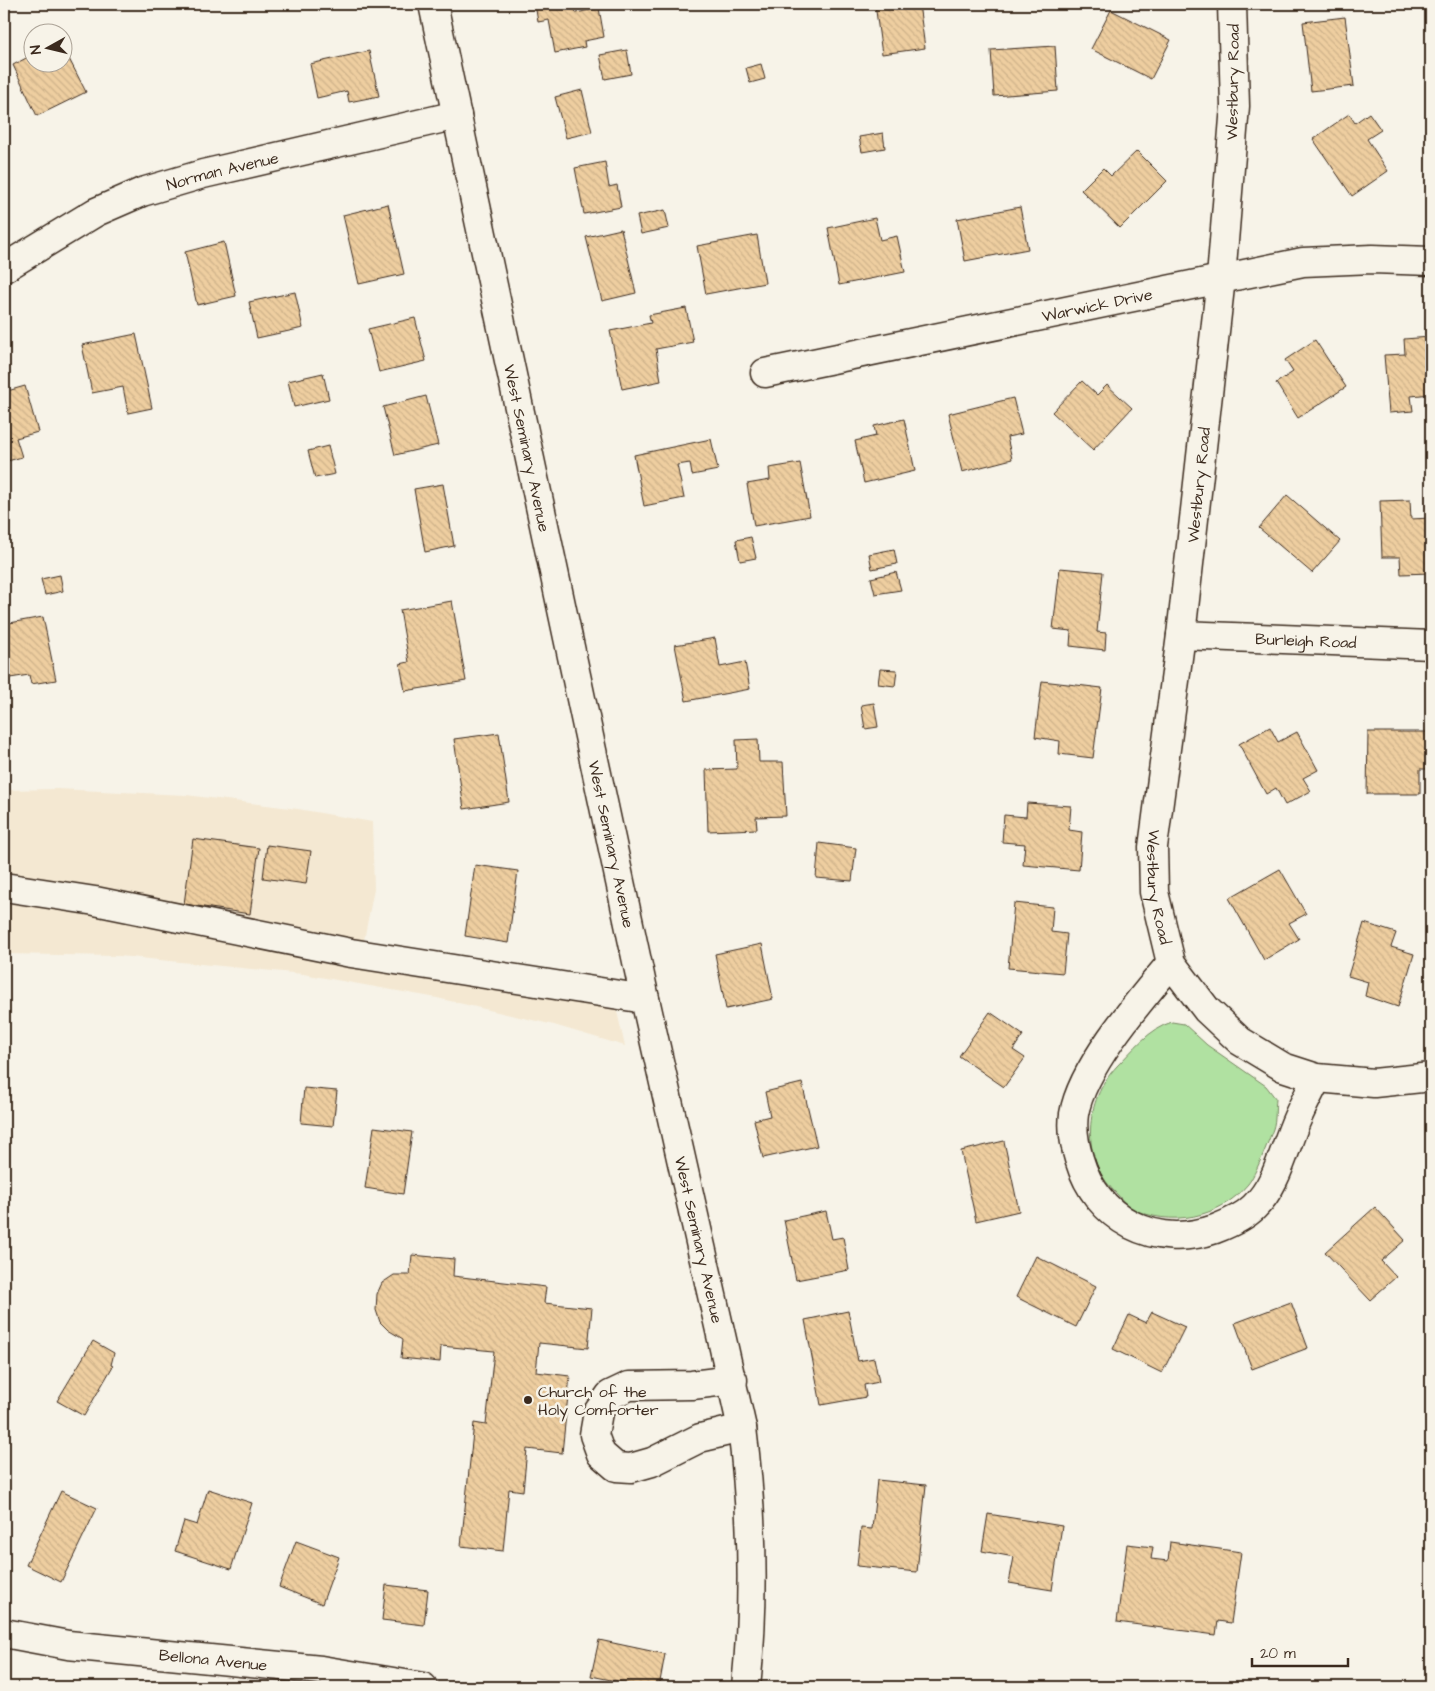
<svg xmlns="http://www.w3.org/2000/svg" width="1435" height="1691" font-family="'Architects Daughter',sans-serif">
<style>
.built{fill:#f4e8d2}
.grass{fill:#b0e1a1;stroke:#768660}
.building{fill:url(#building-back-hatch);stroke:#3b2a1e}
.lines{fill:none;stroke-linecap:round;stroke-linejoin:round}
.minor-casing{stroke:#3b2a1e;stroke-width:31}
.major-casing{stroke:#3b2a1e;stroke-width:31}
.minor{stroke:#f7f3e8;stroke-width:28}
.major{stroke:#f7f3e8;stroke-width:28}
.poi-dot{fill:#3b2a1e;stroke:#f7f3e8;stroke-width:2}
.labels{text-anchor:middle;stroke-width:5;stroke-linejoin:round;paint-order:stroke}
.street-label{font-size:16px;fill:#3b2a1e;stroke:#f7f3e8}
.poi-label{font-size:16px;fill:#3b2a1e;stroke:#f7f3e8;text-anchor:start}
</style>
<defs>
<pattern id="building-back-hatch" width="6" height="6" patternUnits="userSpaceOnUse" patternTransform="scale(1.25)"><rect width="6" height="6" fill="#eecea0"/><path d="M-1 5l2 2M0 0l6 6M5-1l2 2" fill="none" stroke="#cdb189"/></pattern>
</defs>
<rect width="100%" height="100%" fill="#f7f3e8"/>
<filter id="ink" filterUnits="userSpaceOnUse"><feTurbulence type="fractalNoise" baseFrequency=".02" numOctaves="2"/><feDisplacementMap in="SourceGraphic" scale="10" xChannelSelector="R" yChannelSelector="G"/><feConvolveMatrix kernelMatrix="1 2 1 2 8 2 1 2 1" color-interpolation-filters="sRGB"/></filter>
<g filter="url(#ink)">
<polygon class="built" points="57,789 186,795 298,809 372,822 374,889 363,945 612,990 625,1046 554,1025 437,998 303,974 119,956 4,954 4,790"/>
<path class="grass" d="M1172,1022L1184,1024L1207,1045L1266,1086L1276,1099C1275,1108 1276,1120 1273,1129C1269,1140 1255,1176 1248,1184C1220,1218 1170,1228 1131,1208C1125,1204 1120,1197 1115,1192C1080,1157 1084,1101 1117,1066C1134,1049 1149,1029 1172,1022Z"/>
<g class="building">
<polygon points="535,4 574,4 576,13 599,8 604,37 584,41 585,47 555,53 549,20 538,22"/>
<polygon points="875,4 919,4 925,48 882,54"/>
<polygon points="1111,10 1171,40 1151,79 1091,49"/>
<polygon points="1345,17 1354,86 1311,91 1303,22"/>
<polygon points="62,45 86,92 37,116 13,65 32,55 32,62 62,62"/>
<polygon points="1055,46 1058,91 994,96 991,50"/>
<polygon points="627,50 631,74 605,79 600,55"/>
<polygon points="369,51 379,96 349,102 347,91 317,98 310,64"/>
<polygon points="761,64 765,79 750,83 746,68"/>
<polygon points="582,90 592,132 566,138 555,97"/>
<polygon points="1369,113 1381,130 1367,139 1388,171 1352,196 1313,139 1349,114 1355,123"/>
<polygon points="883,133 885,148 862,152 859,137"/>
<polygon points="1137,151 1167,181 1120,228 1081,190 1103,168 1111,176"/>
<polygon points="605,162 609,187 617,185 621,207 584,214 575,168"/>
<polygon points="388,204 404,274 359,284 343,215"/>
<polygon points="1020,207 1028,249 965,261 957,219"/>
<polygon points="665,210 669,228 641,234 637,216"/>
<polygon points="875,218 880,240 897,236 905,272 839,285 828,228"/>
<polygon points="621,229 636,293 602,301 586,237"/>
<polygon points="757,235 765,283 706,294 697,246"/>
<polygon points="224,242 236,296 197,305 185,252"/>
<polygon points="295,292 303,328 257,338 249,302"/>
<polygon points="686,308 693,342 656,349 661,381 622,389 610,331 651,323 649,315"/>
<polygon points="415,318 426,361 379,372 368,329"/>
<polygon points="136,334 152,408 128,413 123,387 92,393 82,345"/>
<polygon points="1431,337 1431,394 1411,396 1413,411 1389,413 1384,355 1405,354 1404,339"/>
<polygon points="1315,340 1346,387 1298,418 1276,383 1293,372 1285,360"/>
<polygon points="323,373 329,399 294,407 288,381"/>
<polygon points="1082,381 1097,395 1107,385 1132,408 1093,450 1052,412"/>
<polygon points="25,386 38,432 16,438 22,457 4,462 4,392"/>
<polygon points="426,396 438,445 395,455 383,407"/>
<polygon points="1013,398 1022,434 1007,437 1012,459 962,472 948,414"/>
<polygon points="904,419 915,471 864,483 855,441 876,436 874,426"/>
<polygon points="711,439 718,470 692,475 690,463 677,465 684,498 644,506 634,455"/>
<polygon points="328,446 335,474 315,478 308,451"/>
<polygon points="1428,458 1431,458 1431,477 1429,477"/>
<polygon points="800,463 810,516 754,526 747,484 770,480 769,468"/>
<polygon points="443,484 454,546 425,552 414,489"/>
<polygon points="1287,495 1340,541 1312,573 1259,528"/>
<polygon points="1410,500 1411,519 1431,518 1431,573 1401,574 1400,557 1382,557 1380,501"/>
<polygon points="751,537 756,558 740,561 736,540"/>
<polygon points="894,549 897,564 872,569 869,554"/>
<polygon points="1060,568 1103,572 1097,632 1106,633 1105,650 1070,646 1071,631 1053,629"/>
<polygon points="896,572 901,590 875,594 871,578"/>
<polygon points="60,575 63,591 45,595 41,579"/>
<polygon points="452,601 466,681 405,691 400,664 409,662 400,610"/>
<polygon points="43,617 56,680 31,684 29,675 10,678 4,646 4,624"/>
<polygon points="715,638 720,667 745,662 750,689 686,701 675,645"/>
<polygon points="880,669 897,670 895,686 878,684"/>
<polygon points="1042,681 1102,688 1093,758 1059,754 1060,741 1035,737"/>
<polygon points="874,703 878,727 865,729 861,705"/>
<polygon points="1270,727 1278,742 1297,732 1318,770 1303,778 1311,791 1285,805 1276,788 1266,794 1239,744"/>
<polygon points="1368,732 1431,732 1431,769 1420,769 1420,794 1367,794"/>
<polygon points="499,733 509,802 464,809 454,739"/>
<polygon points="758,739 759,762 783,762 786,816 756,817 757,829 708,831 706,770 737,769 736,740"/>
<polygon points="1027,803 1071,806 1069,830 1082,832 1079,870 1023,865 1025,844 1002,842 1004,815 1026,817"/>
<polygon points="193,839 259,848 250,914 184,904"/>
<polygon points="819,843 856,848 852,881 816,878"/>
<polygon points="267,845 311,851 306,884 263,878"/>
<polygon points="475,865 518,871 508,943 465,936"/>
<polygon points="1280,869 1306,914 1289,923 1299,939 1264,960 1229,898"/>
<polygon points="1014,903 1053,907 1051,932 1067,934 1063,973 1008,968"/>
<polygon points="1364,923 1396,933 1391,947 1414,954 1398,1007 1365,996 1368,982 1348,976"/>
<polygon points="762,944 773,999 726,1009 715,954"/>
<polygon points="990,1012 1023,1035 1013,1050 1025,1058 1004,1087 959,1056"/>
<polygon points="802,1083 817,1146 763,1158 754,1120 770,1116 765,1092"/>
<polygon points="304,1088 337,1091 333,1126 301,1123"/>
<polygon points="374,1127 412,1132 403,1194 365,1188"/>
<polygon points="1004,1141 1019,1211 976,1221 961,1151"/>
<polygon points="1375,1207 1405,1240 1381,1261 1396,1277 1370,1300 1325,1252"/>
<polygon points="826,1211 832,1239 843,1237 849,1270 796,1280 784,1220"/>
<polygon points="412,1255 454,1259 453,1276 546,1287 544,1303 592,1308 588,1348 539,1343 536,1372 570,1376 562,1453 527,1449 523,1491 509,1489 503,1551 461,1546 474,1423 486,1425 494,1351 441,1346 440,1362 401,1358 403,1339 388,1330 380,1322 376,1310 377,1294 382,1283 394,1275 410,1275"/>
<polygon points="1036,1256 1096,1286 1076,1327 1016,1297"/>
<polygon points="1291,1302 1308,1348 1252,1369 1235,1323"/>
<polygon points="848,1311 858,1361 874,1358 879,1382 864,1385 866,1397 821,1405 805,1320"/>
<polygon points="1152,1312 1185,1327 1162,1373 1113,1349 1129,1315 1146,1323"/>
<polygon points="93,1341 114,1353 111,1365 113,1366 84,1416 57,1401"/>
<polygon points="877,1480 926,1485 917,1572 857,1566 861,1528 872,1529"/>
<polygon points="208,1489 252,1503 231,1569 175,1551 184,1521 197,1525"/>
<polygon points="61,1491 97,1508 61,1582 26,1565"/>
<polygon points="988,1514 1062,1526 1052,1590 1009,1583 1014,1557 982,1551"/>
<polygon points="296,1541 339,1557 322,1604 279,1587"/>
<polygon points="1170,1542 1241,1552 1231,1623 1218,1621 1216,1635 1117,1622 1127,1544 1153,1547 1151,1559 1168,1561"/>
<polygon points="386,1585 428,1590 424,1625 382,1620"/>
<polygon points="599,1640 665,1654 659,1687 646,1687 591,1676"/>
</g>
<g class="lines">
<defs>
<g id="minor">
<path id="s1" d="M1232,4L1235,106L1221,278L1181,635L1153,847L1154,892L1171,963L1207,1010L1240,1041L1283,1067L1317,1078L1374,1083L1431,1077"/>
<path id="s2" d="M4,268L96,212L142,192L203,174L457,115"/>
<path id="s3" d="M765,373L1303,262L1372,259L1431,261"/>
<path id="s4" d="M1181,635L1431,645"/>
<polyline points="4,887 95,901 351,953 645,999"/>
<path d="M1171,963C1140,1000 1082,1067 1074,1114C1072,1128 1075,1146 1079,1159C1097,1220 1155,1250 1215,1229C1228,1224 1244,1217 1254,1207C1278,1184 1284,1148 1297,1119C1303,1105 1310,1092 1317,1078"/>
<polyline points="733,1380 692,1385 629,1386 610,1395 598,1412 594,1435 601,1454 616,1467 631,1468 652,1462 700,1438 742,1428"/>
<path id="s5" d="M4,1633L68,1645L321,1670L423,1687"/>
</g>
<g id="major">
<path id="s6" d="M433,4L645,999L742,1428C753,1515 755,1600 746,1687"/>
</g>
</defs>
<use href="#minor" class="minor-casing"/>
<use href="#major" class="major-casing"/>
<use href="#minor" class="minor"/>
<use href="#major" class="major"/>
</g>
</g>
<circle class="poi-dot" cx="528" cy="1400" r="5"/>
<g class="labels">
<g class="street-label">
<text transform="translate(1232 82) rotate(-89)" y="6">Westbury Road</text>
<text dy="6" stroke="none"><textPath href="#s2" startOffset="241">Norman Avenue</textPath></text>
<text dy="6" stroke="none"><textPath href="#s3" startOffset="339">Warwick Drive</textPath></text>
<text dy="6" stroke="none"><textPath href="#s6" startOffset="454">West Seminary Avenue</textPath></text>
<text transform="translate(1198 485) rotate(-84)" y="6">Westbury Road</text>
<text dy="6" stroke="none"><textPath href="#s4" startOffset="125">Burleigh Road</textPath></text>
<text dy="6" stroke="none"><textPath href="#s6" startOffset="859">West Seminary Avenue</textPath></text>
<text dy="6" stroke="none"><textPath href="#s1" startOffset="888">Westbury Road</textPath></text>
<text dy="6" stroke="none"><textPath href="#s6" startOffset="1264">West Seminary Avenue</textPath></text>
<text dy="6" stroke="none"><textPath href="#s5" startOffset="211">Bellona Avenue</textPath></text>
</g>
<g class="poi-label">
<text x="538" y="1397">Church of the<tspan x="538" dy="18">Holy Comforter</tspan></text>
</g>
</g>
<rect width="1435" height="1691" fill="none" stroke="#f7f3e8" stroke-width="20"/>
<rect x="10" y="10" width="1415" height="1671" fill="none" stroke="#3b2a1e" stroke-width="2" filter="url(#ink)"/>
<g transform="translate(48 48) rotate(262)"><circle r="24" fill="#f7f3e8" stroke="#aca397"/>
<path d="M0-4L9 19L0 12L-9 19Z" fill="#3b2a1e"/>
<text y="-8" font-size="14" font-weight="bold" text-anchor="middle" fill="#3b2a1e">N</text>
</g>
<path d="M1252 1658v8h96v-8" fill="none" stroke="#3b2a1e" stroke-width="2.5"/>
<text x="1260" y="1658" font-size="15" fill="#3b2a1e" stroke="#f7f3e8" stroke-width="4" paint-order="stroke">20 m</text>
</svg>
